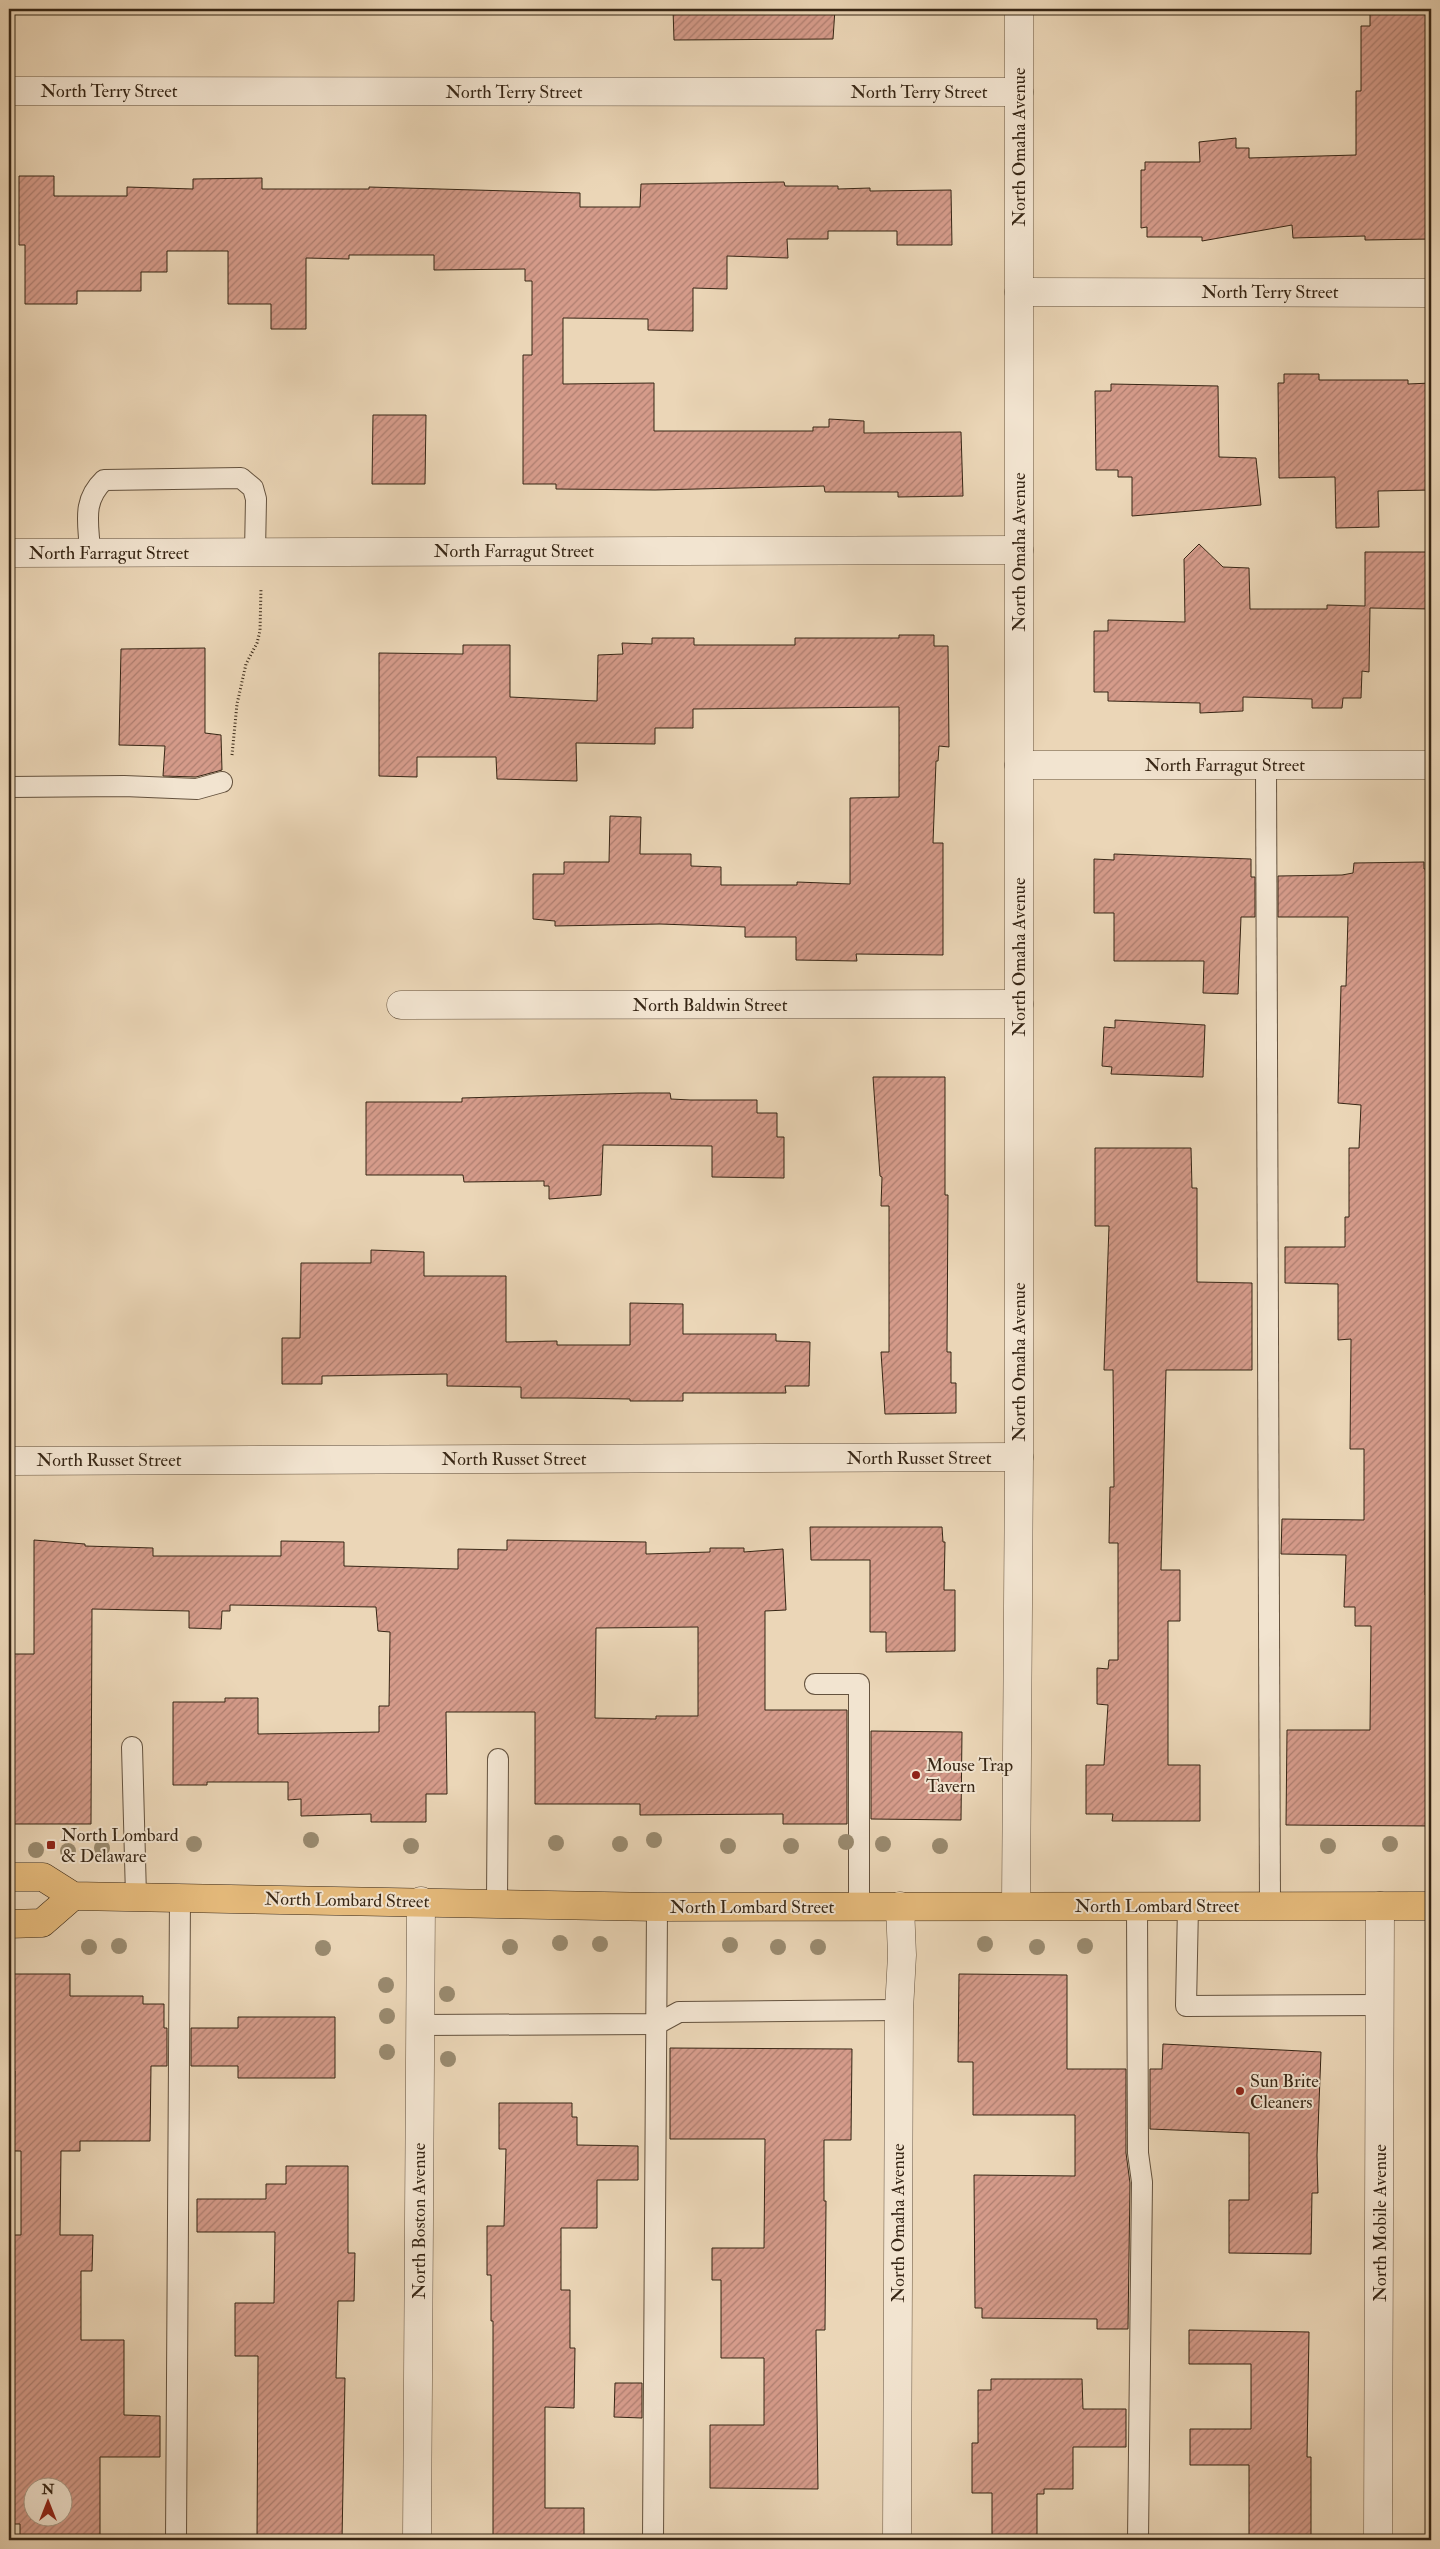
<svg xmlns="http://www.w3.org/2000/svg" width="1440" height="2549" font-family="'IM FELL Double Pica',serif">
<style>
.building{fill:url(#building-hatch);stroke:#372615;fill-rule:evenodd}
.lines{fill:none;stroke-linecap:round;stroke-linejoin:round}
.lane-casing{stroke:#64523e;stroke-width:22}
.street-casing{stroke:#64523e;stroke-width:29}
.primary-casing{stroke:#372615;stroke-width:29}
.path{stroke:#372615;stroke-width:3;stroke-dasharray:1 2.5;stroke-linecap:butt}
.lane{stroke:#f2e4d0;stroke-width:20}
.street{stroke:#f2e4d0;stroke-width:28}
.primary{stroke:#e6bb7c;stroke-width:28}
.tree{fill:#998a6f}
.poi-dot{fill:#8f2418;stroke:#f2e4d0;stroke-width:2}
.labels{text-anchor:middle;stroke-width:4;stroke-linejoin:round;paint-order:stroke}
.street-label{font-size:18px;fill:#372615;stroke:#f2e4d0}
.poi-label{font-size:18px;fill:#372615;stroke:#f2e4d0;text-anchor:start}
</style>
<defs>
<pattern id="building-hatch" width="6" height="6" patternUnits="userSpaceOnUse" patternTransform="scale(1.25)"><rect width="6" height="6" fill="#d59b8a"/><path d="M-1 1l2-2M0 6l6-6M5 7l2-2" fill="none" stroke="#ae7e70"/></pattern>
</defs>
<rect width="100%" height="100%" fill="#ebd6b7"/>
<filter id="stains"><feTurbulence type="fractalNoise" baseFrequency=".004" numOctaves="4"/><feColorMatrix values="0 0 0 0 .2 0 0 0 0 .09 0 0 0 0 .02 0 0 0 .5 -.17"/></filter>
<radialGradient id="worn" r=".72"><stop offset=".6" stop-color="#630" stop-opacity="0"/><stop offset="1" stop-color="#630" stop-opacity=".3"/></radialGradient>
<g class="building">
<polygon points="673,9 835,9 833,39 674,40"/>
<polygon points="1431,11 1431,239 1365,240 1365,236 1293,238 1292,225 1202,241 1202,237 1147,237 1147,227 1141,228 1141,170 1145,170 1145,162 1200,162 1199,142 1236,138 1236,148 1249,148 1249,158 1356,155 1356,91 1361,91 1361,26 1370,26 1370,12"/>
<polygon points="19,176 54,176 54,196 127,196 127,187 193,189 193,179 262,178 262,189 369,189 369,187 580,193 580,207 640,207 641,184 784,182 785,186 838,186 838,189 870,188 870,191 951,190 952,245 897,245 897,231 828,231 828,239 787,239 788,258 727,256 727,289 693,288 693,331 648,330 648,319 563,318 563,384 654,383 654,431 813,431 813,427 829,427 829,419 864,421 864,433 961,432 963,496 898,497 898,492 825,492 824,486 655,490 556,489 556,484 523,484 523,355 532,355 532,281 525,281 525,269 434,270 434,255 349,255 349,259 306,258 306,329 271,329 271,304 228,304 228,251 167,251 167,272 141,272 141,291 77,291 77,304 25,304 25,245 19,245"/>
<polygon points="1284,374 1319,374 1319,380 1408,380 1408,384 1431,383 1431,490 1378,491 1379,527 1336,528 1335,477 1279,478 1278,383 1284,383"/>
<polygon points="1111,384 1218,386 1219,457 1256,458 1261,505 1132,516 1132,477 1118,477 1118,470 1096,470 1095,391 1111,391"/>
<polygon points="373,415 426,415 425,484 372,484"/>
<polygon points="1199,544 1223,567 1249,568 1250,609 1327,609 1327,605 1365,606 1365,552 1431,552 1431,609 1370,608 1369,672 1362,671 1361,698 1343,698 1342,708 1312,708 1312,699 1243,697 1243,711 1200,713 1200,703 1108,701 1108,692 1094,692 1094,631 1108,631 1108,620 1185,622 1184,559"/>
<polygon points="899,635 934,635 934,646 948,646 949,747 939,746 938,761 936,761 933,843 943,843 943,955 856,954 857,961 796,960 796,937 745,937 745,927 660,924 555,926 555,921 533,919 533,874 564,874 564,862 609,862 610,816 641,817 640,854 691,854 691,866 721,867 721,885 797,885 797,882 850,884 850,798 899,797 899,707 693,709 693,728 655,728 655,744 576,743 577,781 497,779 496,757 417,757 417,777 379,776 379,653 463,654 463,645 510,645 510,697 597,701 598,655 623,654 622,643 652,644 652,638 694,638 694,645 795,645 795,638 899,638"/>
<polygon points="205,648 205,733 221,735 222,770 196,777 163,776 165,746 119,745 121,649"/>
<polygon points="1114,854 1251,859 1251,877 1255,877 1255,917 1241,917 1238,994 1203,993 1204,961 1114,961 1114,913 1094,913 1094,859 1114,860"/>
<polygon points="1424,862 1424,869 1431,869 1431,1346 1426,1346 1429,1406 1431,1406 1431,1440 1428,1530 1425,1530 1425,1595 1431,1595 1431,1826 1286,1825 1287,1730 1370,1730 1371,1626 1355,1626 1355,1607 1344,1607 1346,1555 1281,1554 1282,1519 1364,1520 1364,1449 1350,1449 1351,1339 1338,1340 1338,1284 1285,1283 1285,1247 1345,1247 1345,1217 1349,1217 1349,1148 1359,1148 1361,1105 1338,1103 1341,986 1346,986 1348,917 1278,917 1278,876 1342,875 1353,873 1354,863"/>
<polygon points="1115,1020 1205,1025 1203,1077 1111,1074 1112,1067 1102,1066 1104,1027 1115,1028"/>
<polygon points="873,1077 945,1077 945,1195 948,1195 947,1352 951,1352 951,1383 956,1383 956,1413 885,1414 881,1352 889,1352 889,1206 881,1206 882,1177 880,1176"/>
<polygon points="638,1093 670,1093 671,1099 690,1100 757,1100 757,1113 777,1113 777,1137 784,1137 784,1178 712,1177 712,1146 603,1145 601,1195 549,1199 549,1186 544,1186 544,1181 464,1182 463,1175 366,1175 366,1102 462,1102 462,1098"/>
<polygon points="1095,1148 1191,1148 1192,1188 1197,1188 1197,1282 1252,1283 1252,1370 1166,1370 1161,1570 1180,1570 1180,1621 1168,1621 1168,1765 1200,1765 1200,1821 1112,1821 1113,1814 1086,1814 1086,1765 1104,1765 1108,1705 1097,1704 1097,1668 1108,1669 1109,1660 1118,1660 1118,1543 1109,1543 1110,1487 1114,1487 1113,1370 1104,1370 1109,1226 1095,1226"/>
<polygon points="371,1250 424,1252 424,1276 506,1276 506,1342 557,1341 557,1345 630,1345 630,1303 683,1304 683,1334 776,1334 776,1341 810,1342 809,1386 785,1386 786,1393 683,1393 683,1401 630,1401 630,1399 568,1398 521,1398 521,1387 447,1386 447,1374 322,1376 322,1384 282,1384 282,1338 300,1338 301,1263 371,1263"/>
<polygon points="810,1527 942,1527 943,1542 945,1542 944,1590 955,1590 955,1651 886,1652 886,1632 870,1632 870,1560 811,1560"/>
<path d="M34,1540L85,1544V1546L153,1548V1556H281V1541L344,1542V1566L458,1569V1549L507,1550V1540L646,1542V1554L710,1552V1548H744V1552L783,1549L786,1610L765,1611V1710H847V1824H783V1814L640,1815V1804H535V1712H446L447,1794H426V1822H371V1814L301,1816V1799L288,1800V1782H207V1785H173V1702H225V1698H258V1734L379,1732V1706H389L390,1632L378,1631L376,1607L230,1605V1611H222L221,1629L189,1628V1611L92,1609L91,1824H9V1654H34ZM698,1627V1716H656V1719L595,1718L596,1628Z"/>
<polygon points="871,1731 962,1732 961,1820 871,1819"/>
<path d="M9,1974H70V1996H143V2004H164V2028H167V2066H151L150,2141H80V2151H61L60,2235H93L92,2271H81V2340H124V2415L160,2416V2457H100V2535H71V2540H20V2524H9V2399H14V2270H9V2235H21V2151H14L15,2071L9,2070ZM32,2486H62V2516H32Z"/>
<polygon points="959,1974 1067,1975 1067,2069 1126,2069 1126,2153 1130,2183 1128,2329 1097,2329 1097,2319 982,2318 982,2308 975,2308 974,2175 1075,2176 1075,2115 973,2115 973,2062 958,2062"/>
<polygon points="238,2017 335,2017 335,2078 238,2078 238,2066 191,2066 191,2028 238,2028"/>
<polygon points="1163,2044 1321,2052 1317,2155 1318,2193 1312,2193 1311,2254 1229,2253 1229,2200 1249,2200 1249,2133 1150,2129 1150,2069 1162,2069"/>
<polygon points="670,2048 852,2049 851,2140 824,2140 824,2201 826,2201 825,2330 816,2330 818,2489 710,2488 710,2425 764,2425 764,2358 721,2358 721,2280 712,2280 712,2248 764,2248 765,2139 670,2139"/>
<polygon points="499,2103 572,2103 572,2117 577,2117 577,2145 638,2146 638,2180 597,2180 597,2228 561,2228 561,2290 570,2290 570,2348 575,2348 574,2408 545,2407 545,2508 584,2508 584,2540 493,2540 493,2321 491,2321 491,2275 487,2275 487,2226 504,2226 506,2149 499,2149"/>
<polygon points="286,2166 348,2166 348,2253 355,2253 354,2301 338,2301 336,2378 345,2378 342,2540 257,2540 258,2356 235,2356 235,2303 274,2303 275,2232 197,2232 197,2199 266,2199 266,2184 286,2184"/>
<polygon points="1189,2330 1309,2332 1307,2457 1311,2457 1311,2540 1249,2540 1249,2465 1190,2465 1190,2429 1251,2429 1251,2364 1189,2364"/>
<polygon points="991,2379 1082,2379 1083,2409 1126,2409 1126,2447 1073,2447 1073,2489 1044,2489 1044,2494 1037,2494 1037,2540 992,2540 992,2493 972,2493 972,2443 978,2443 978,2390 991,2390"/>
<polygon points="615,2383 642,2383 642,2418 614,2417"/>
</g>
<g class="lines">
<defs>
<g id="lane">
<path d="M90,553C89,524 81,502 104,480L241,478L253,488L256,499L255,552"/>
<polyline points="1266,765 1270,1906"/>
<polyline points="9,787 124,786 197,789 222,782"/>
<polyline points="815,1684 859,1684 859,1906"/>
<polyline points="132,1747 136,1896"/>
<polyline points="497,1902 498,1759"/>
<polyline points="1137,1906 1138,2153 1142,2182 1138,2540"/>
<polyline points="1188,1906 1186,2006 1380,2005"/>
<polyline points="420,2025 657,2024 679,2012 899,2010"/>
<polyline points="176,2540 180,1897"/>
<polyline points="653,2540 657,1907"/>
</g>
<g id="street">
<polyline points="9,91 1019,92"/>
<polyline points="1019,292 1431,293"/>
<polyline points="9,553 1019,550"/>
<polyline points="1019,765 1431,765"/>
<polyline points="401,1005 1019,1004"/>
<polyline points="9,1461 1019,1457"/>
<polyline points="1016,1906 1019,1457 1019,9"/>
<polyline points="417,2540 421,1901"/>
<polyline points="897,2540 899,2010 902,1955 900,1906"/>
<polyline points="1378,2540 1380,1906"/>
</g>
<g id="primary">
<polyline points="9,1877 43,1877 73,1896 657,1907 1431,1906"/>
<polyline points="9,1924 42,1923 73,1896"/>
</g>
</defs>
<use href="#lane" class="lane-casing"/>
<use href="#street" class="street-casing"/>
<use href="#primary" class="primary-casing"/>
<polyline class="path" points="232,755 237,704 246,664 257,643 260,631 261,588"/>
<use href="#lane" class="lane"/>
<use href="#street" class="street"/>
<use href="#primary" class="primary"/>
</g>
<g class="tree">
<circle cx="311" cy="1840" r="8"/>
<circle cx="654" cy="1840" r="8"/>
<circle cx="846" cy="1842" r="8"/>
<circle cx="556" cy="1843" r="8"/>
<circle cx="194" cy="1844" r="8"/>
<circle cx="620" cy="1844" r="8"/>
<circle cx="883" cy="1844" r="8"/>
<circle cx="1390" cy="1844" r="8"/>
<circle cx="411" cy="1846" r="8"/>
<circle cx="728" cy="1846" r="8"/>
<circle cx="791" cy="1846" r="8"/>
<circle cx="940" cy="1846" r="8"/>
<circle cx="1328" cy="1846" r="8"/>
<circle cx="102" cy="1848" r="8"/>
<circle cx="36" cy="1850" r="8"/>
<circle cx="68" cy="1851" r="8"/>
<circle cx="560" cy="1943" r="8"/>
<circle cx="600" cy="1944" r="8"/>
<circle cx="985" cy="1944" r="8"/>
<circle cx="730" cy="1945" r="8"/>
<circle cx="119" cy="1946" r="8"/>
<circle cx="1085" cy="1946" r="8"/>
<circle cx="89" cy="1947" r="8"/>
<circle cx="510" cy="1947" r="8"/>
<circle cx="778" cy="1947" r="8"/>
<circle cx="818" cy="1947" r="8"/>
<circle cx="1037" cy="1947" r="8"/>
<circle cx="323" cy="1948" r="8"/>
<circle cx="386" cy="1985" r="8"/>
<circle cx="447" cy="1994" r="8"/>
<circle cx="387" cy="2016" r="8"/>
<circle cx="387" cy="2052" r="8"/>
<circle cx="448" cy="2059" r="8"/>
</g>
<g class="poi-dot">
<circle cx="916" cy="1775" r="5"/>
<rect x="46" y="1840" width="10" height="10" rx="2.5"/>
<circle cx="1240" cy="2091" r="5"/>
</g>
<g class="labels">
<g class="street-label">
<text x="109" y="97">North Terry Street</text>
<text x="514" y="98">North Terry Street</text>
<text x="919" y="98">North Terry Street</text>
<text transform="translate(1019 147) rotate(-90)" y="6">North Omaha Avenue</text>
<text x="1270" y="298">North Terry Street</text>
<text x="514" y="557">North Farragut Street</text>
<text transform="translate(1019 552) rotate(-90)" y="6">North Omaha Avenue</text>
<text x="109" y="559">North Farragut Street</text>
<text x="1225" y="771">North Farragut Street</text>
<text transform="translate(1019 957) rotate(-90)" y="6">North Omaha Avenue</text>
<text x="710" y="1011">North Baldwin Street</text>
<text transform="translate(1019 1362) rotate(-90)" y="6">North Omaha Avenue</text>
<text x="919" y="1464">North Russet Street</text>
<text x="514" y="1465">North Russet Street</text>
<text x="109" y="1466">North Russet Street</text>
<text transform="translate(347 1900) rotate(1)" y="6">North Lombard Street</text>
<text x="1157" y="1912">North Lombard Street</text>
<text x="752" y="1913">North Lombard Street</text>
<text transform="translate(419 2221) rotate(-90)" y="6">North Boston Avenue</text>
<text transform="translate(898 2223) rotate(-90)" y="6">North Omaha Avenue</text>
<text transform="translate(1380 2223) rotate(-90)" y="6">North Mobile Avenue</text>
</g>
<g class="poi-label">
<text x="926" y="1771">Mouse Trap<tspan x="926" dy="21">Tavern</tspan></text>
<text x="61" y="1841">North Lombard<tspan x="61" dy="21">&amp; Delaware</tspan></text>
<text x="1250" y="2087">Sun Brite<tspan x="1250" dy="21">Cleaners</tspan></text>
</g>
</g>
<rect width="1440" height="2549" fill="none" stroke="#ebd6b7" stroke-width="30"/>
<rect x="10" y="10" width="1420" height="2529" fill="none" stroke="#372615" stroke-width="2.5"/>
<rect x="15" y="15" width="1410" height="2519" fill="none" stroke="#372615"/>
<g transform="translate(48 2502)"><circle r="24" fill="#f2e4d0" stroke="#a79885"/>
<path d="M0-4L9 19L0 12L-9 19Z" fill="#8f2418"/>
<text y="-8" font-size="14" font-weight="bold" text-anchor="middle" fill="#372615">N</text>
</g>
<rect width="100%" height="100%" filter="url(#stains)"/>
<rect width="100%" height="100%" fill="url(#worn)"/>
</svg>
